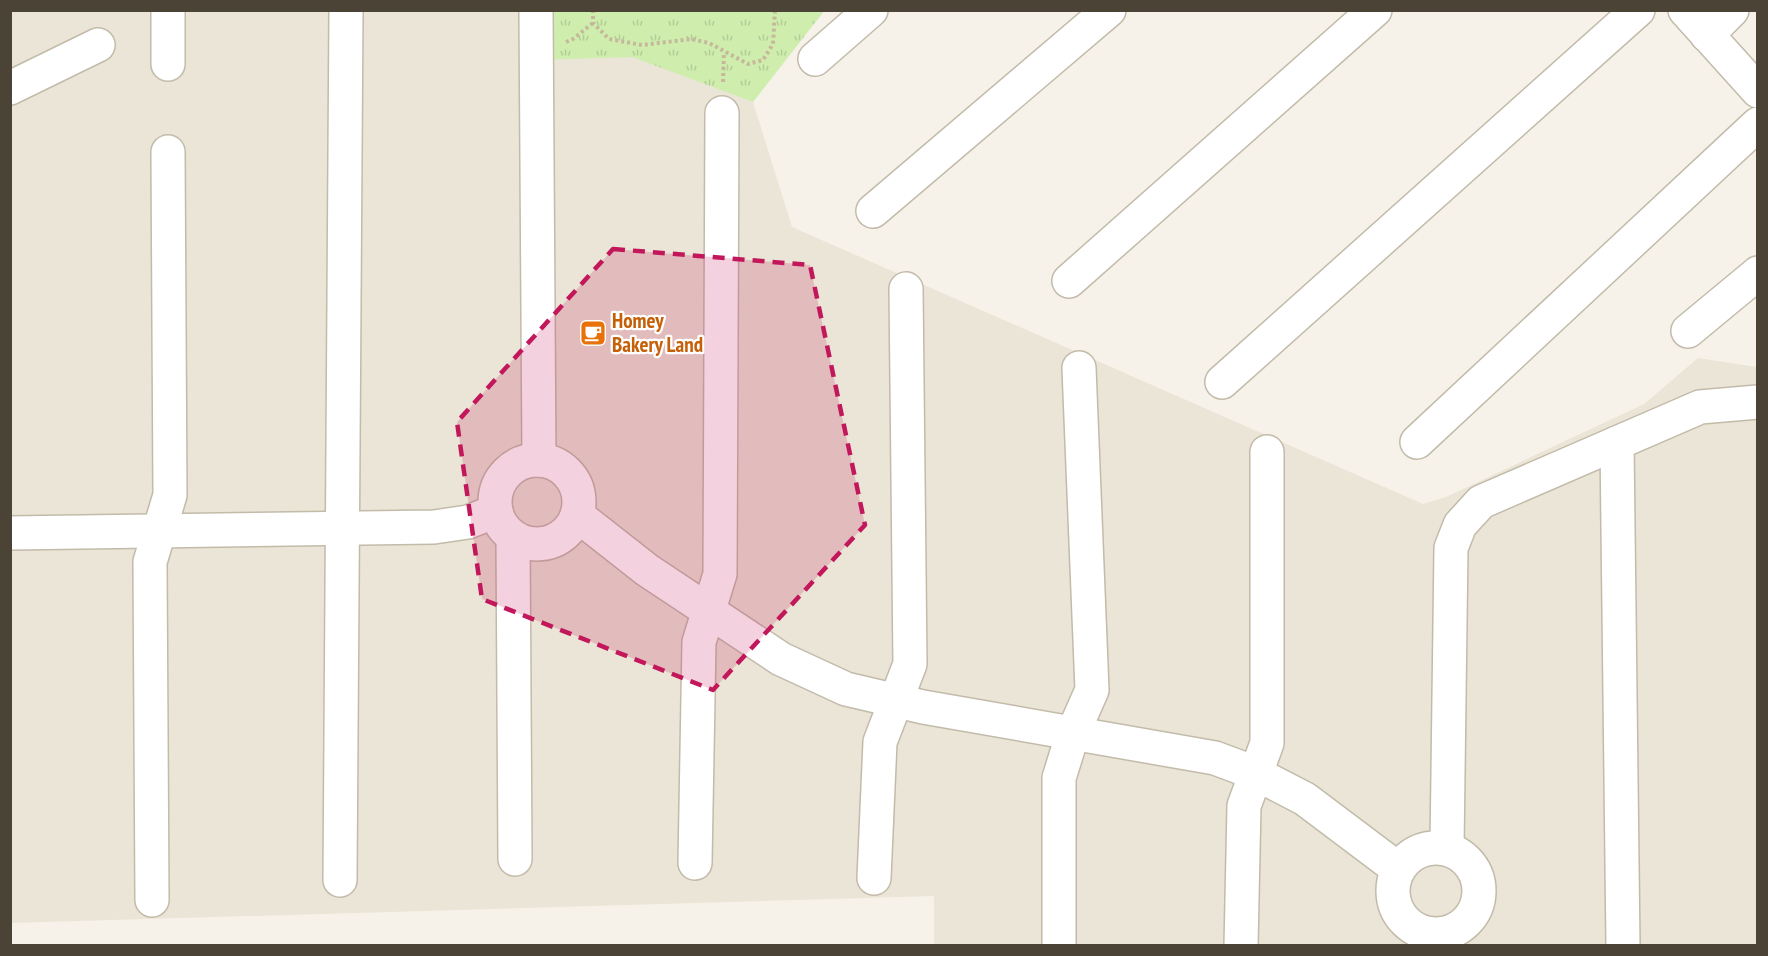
<svg xmlns="http://www.w3.org/2000/svg" width="1768" height="956" font-family="'PT Sans Narrow',sans-serif">
<style>
.residential{fill:#eae5d6}
.park{fill:url(#park-tufts)}
.lines{fill:none;stroke-linecap:round;stroke-linejoin:round}
.street-casing{stroke:#c3bbaa;stroke-width:36}
.path{stroke:#c6b89a;stroke-width:4;stroke-dasharray:3 3;stroke-linecap:butt}
.street{stroke:#fff;stroke-width:33}
.marked{fill:#c2185b;fill-opacity:0.2;stroke:#c2185b;stroke-width:4.5;stroke-dasharray:12 8;stroke-linejoin:round}
.labels{text-anchor:middle;stroke-width:4.5;stroke-linejoin:round;paint-order:stroke}
.food-label{font-size:21px;font-weight:bold;fill:#c56008;stroke:#fff;text-anchor:start}
</style>
<defs>
<pattern id="park-tufts" width="24" height="20" patternUnits="userSpaceOnUse" patternTransform="scale(1.5)"><rect width="24" height="20" fill="#cfeeae"/><path d="M3 7l-1-3M5 7V3M7 7l1-3M15 17l-1-3M17 17v-4M19 17l1-3" fill="none" stroke="#b3cd96"/></pattern>
</defs>
<rect width="100%" height="100%" fill="#f6f2e9"/>
<polygon class="residential" points="10,11 824,11 753,102 792,227 1423,504 1446,497 1644,404 1698,358 1757,367 1757,945 934,945 934,896 11,923"/>
<polygon class="park" points="536,11 824,11 753,102 632,57 537,60"/>
<g class="lines">
<defs>
<g id="street">
<polyline points="536,10 539,460"/>
<polyline points="1685,10 1758,91"/>
<polyline points="1707,35 1732,10"/>
<polyline points="815,59 871,10"/>
<polyline points="168,64 168,10"/>
<polyline points="10,88 98,45"/>
<polyline points="873,211 1109,10"/>
<polyline points="1069,281 1375,10"/>
<polyline points="1688,331 1758,273"/>
<polyline points="1222,382 1638,10"/>
<polyline points="1417,442 1758,124"/>
<polyline points="1617,443 1623,946"/>
<circle cx="537" cy="502" r="42"/>
<polyline points="577,515 647,570 781,659 846,689 923,707 1215,758 1255,773 1305,799 1398,869"/>
<polyline points="10,533 434,527 468,522 496,511"/>
<polyline points="513,538 515,859"/>
<circle cx="1436" cy="891" r="43"/>
<polyline points="1447,848 1451,548 1460,525 1481,502 1700,407 1758,402"/>
<polyline points="695,863 699,642 720,574 722,113"/>
<polyline points="874,878 880,742 910,664 906,289"/>
<polyline points="340,880 346,10"/>
<polyline points="152,900 150,562 170,495 168,152"/>
<polyline points="1059,946 1059,778 1073,733 1092,690 1079,368"/>
<polyline points="1241,946 1244,806 1267,743 1267,452"/>
</g>
</defs>
<use href="#street" class="street-casing"/>
<g class="path">
<polyline points="593,10 593,23 609,39 642,45 691,39 709,43 748,64 763,60 773,44 775,10"/>
<polyline points="566,42 573,39 593,23"/>
<polyline points="723,82 724,52"/>
</g>
<use href="#street" class="street"/>
</g>
<path class="marked" d="M613,249L810,265L865,525L713,690L482,599L457,422Z"/>
<defs>
<symbol id="cafe-square" viewBox="-11 -11 22 22"><rect x="-9" y="-9" width="18" height="18" rx="4" fill="#e8710a" stroke="#fff"/><path d="M-5.5-4.5H6V0H3Q3 3.5 0 3.5H-2.5Q-5.5 3.5-5.5 0ZM3-3.2v2h1.7v-2ZM-6 4.5H4V6H-6Z" fill="#fff"/></symbol>
</defs>
<g fill-rule="evenodd">
<use href="#cafe-square" x="578" y="318" width="30" height="30"/>
</g>
<g class="labels">
<g class="food-label">
<text x="612" y="328">Homey<tspan x="612" dy="24">Bakery Land</tspan></text>
</g>
</g>
<rect width="1768" height="956" fill="none" stroke="#4b4336" stroke-width="24"/>
</svg>
